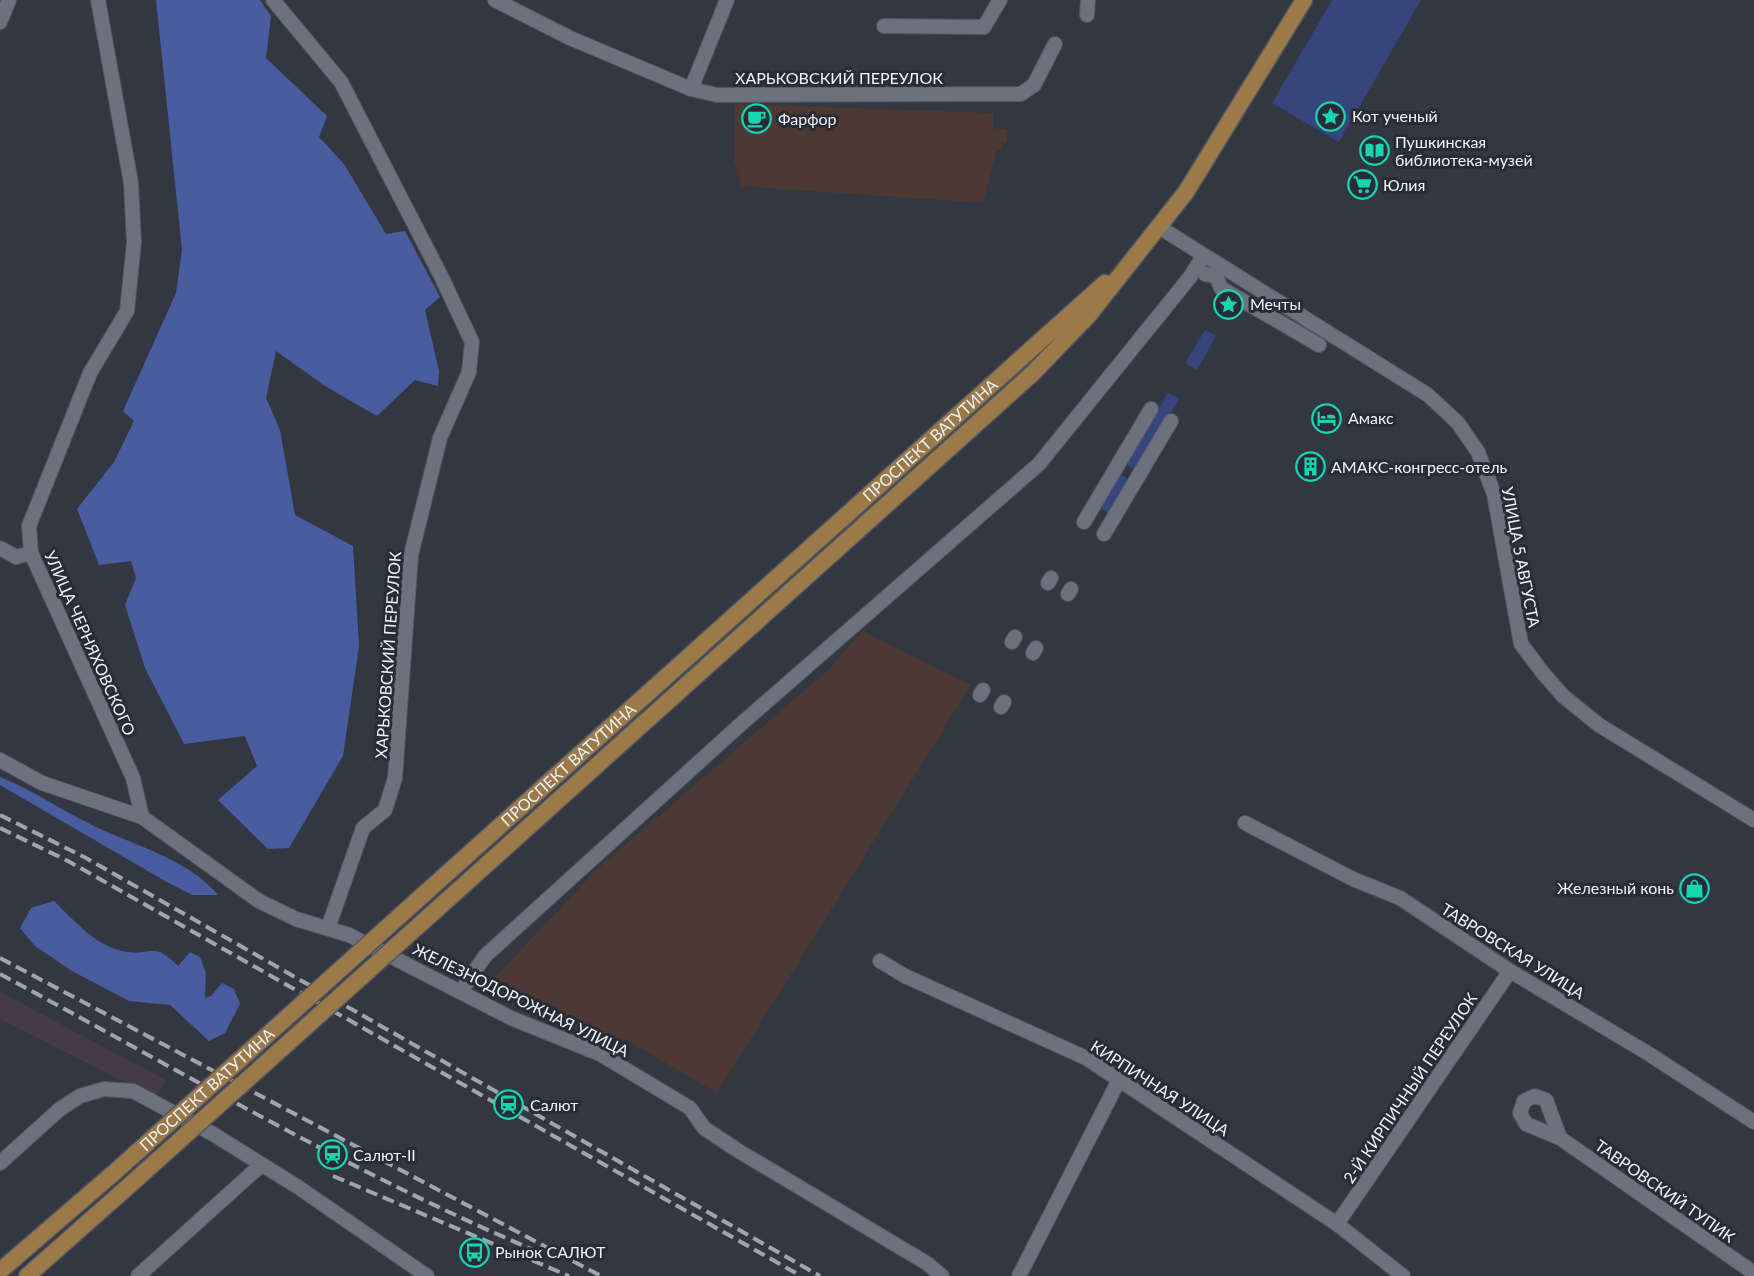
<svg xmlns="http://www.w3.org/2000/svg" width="1754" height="1276" font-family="Lato,sans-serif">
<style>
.commercial{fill:#4d3934}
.industrial{fill:#463a49}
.green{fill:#36457c}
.forest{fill:#495c9f}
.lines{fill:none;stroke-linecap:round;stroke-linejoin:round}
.minor-casing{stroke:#51555e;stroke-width:16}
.major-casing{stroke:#51555e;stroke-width:19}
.minor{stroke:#6d717e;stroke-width:14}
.major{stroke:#9b7949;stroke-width:16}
.rail{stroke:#a1a4ad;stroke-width:4;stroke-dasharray:12 6;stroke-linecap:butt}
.major-bridge-casing{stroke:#51555e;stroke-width:19;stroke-linecap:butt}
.major-bridge{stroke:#9b7949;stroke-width:16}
.labels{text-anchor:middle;stroke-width:6;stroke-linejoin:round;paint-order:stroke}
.street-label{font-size:16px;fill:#eff2f9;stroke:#292c37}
.poi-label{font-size:16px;fill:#eff2f9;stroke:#292c37;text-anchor:start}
</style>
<rect width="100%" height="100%" fill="#333742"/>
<g class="commercial">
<polygon points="735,104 993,113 993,128 1007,130 1007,142 1002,143 1002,150 997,150 983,203 741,186 734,159"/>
<polygon points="863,631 971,685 717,1093 625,1039 617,1051 491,982 596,870 826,672"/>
</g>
<polygon class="industrial" points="0,992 166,1080 155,1097 0,1019"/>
<g class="green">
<polygon points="1332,0 1421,0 1339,142 1272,103"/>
<polygon points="1205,330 1216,336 1197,370 1185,363"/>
<polygon points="1168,393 1179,399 1137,470 1126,464"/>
<polygon points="1120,474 1131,481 1111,515 1100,508"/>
</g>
<g class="forest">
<polygon points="156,0 260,0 271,16 266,58 327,116 319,137 344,164 386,234 405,231 440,297 425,310 439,371 438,386 415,380 377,416 325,386 276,351 266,398 280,430 295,515 353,546 359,646 343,756 289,848 268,849 218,800 257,766 245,736 184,744 145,668 125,605 136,578 131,561 99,565 77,509 114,462 134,421 123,411 176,293 182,250"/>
<path d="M0,777C33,790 61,810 94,826C135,846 187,858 218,895H192L165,881L0,785Z"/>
<path d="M54,901C75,921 96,947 127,952C153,956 152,940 178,966L190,952L200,957L206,973L205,998L211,996L222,983L234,989L240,1004L225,1033L209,1041L170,1005L129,1001L72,971L35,946L20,928L31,908Z"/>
</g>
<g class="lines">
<defs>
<g id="minor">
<polyline points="98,0 131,183 134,242 127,311 90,373 29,526 31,553 133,778 142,817"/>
<polyline points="273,0 341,82 441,276 472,342 469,372 440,438 411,555 395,778 385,810 363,828 328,928"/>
<polyline points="495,0 570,38 691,89"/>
<polyline points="727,0 691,89 717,95 1021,94 1034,85 1055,44"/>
<polyline points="1087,15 1088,0"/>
<polyline points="0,22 9,0"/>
<polyline points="884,26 984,27 1000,0"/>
<polyline points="1159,227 1428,395 1458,423 1478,452 1494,494 1521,644 1543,673 1563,696 1599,725 1754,820"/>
<polyline points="1205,274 1216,276 1221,288 1319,345"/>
<polyline points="1084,522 1151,409"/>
<polyline points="1104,534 1171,421"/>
<polyline points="0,548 16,557 31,553"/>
<polyline points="1048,583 1051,578"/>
<polyline points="1068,594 1071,589"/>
<polyline points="1012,642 1015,637"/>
<polyline points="1033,653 1036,648"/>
<polyline points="980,695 983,690"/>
<polyline points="1001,707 1004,702"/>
<polyline points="0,760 42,783 142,817 259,901 296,919 349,935 511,1018 600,1054 690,1108 704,1128 737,1150 928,1264 942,1276"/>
<polyline points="1245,823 1353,879 1400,898 1510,971 1649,1054 1754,1122"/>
<polyline points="880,961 905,976 1086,1058 1337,1224 1403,1276"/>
<polyline points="461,991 485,956 741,724 1039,464 1190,277 1203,256"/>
<polyline points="1560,1138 1546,1100 1535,1096 1524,1101 1520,1113 1526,1124 1560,1138 1751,1271"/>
<polyline points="0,1163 60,1109 80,1096 104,1089 133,1091 213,1134 298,1187 427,1276"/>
<polyline points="1337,1224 1510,971"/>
<polyline points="138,1276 261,1165"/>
<polyline points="1019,1276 1119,1080"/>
</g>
<g id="major">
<path id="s1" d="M423,895L1105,283"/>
<polyline points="436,910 1033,373 1088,316 1186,192 1304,0"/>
<polyline points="0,1271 116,1171"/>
<polyline points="27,1276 131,1184"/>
</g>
</defs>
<use href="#minor" class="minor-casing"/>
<use href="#major" class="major-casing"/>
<use href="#minor" class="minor"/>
<use href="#major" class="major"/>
<g class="rail">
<polyline points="0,815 86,858 820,1276"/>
<polyline points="0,828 68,861 801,1276"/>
<polyline points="0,958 601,1276"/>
<path d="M0,974C177,1069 352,1173 536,1251"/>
<polyline points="333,1176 569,1276"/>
</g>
<defs>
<g id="major-bridge">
<path id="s2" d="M116,1171L423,895"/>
<polyline points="131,1184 436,910"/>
</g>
</defs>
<use href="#major-bridge" class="major-bridge-casing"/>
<use href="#major-bridge" class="major-bridge"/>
</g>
<defs>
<symbol id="sight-ring" viewBox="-11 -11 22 22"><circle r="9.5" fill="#292c37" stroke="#18d5b2" stroke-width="1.5"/><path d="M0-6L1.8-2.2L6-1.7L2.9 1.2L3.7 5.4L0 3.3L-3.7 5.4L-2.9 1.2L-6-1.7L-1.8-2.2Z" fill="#18d5b2"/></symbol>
<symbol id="cafe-ring" viewBox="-11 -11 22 22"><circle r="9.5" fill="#292c37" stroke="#18d5b2" stroke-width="1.5"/><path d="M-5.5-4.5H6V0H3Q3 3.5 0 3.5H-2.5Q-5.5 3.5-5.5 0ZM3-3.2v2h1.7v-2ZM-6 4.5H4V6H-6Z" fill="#18d5b2"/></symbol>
<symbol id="library-ring" viewBox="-11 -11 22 22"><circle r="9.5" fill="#292c37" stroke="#18d5b2" stroke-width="1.5"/><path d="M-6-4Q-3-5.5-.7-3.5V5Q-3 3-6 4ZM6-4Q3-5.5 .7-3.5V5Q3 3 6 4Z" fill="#18d5b2"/></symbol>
<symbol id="supermarket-ring" viewBox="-11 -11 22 22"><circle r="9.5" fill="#292c37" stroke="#18d5b2" stroke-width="1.5"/><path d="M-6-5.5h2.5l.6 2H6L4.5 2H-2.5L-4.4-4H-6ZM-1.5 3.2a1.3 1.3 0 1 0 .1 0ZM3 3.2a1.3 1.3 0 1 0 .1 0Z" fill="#18d5b2"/></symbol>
<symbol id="hotel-ring" viewBox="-11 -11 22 22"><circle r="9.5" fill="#292c37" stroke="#18d5b2" stroke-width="1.5"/><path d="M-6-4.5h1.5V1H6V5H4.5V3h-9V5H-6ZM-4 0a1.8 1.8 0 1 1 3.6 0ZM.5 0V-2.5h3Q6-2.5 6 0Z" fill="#18d5b2"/></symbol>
<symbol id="building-ring" viewBox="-11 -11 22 22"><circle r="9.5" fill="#292c37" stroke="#18d5b2" stroke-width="1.5"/><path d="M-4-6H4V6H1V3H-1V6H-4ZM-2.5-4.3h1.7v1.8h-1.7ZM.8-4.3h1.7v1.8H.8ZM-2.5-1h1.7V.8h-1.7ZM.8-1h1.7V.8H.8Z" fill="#18d5b2"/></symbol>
<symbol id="shop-ring" viewBox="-11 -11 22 22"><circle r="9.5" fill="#292c37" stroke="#18d5b2" stroke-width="1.5"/><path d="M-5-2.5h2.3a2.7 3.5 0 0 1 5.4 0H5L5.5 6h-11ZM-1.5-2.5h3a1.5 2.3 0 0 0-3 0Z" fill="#18d5b2"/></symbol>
<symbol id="station-ring" viewBox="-11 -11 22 22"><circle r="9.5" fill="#292c37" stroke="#18d5b2" stroke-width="1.5"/><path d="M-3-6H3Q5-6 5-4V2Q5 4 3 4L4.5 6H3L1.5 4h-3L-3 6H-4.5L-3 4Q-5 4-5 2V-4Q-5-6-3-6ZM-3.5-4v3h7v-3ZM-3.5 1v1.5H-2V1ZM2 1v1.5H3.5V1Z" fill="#18d5b2"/></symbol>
<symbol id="bus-ring" viewBox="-11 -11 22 22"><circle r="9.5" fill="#292c37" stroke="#18d5b2" stroke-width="1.5"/><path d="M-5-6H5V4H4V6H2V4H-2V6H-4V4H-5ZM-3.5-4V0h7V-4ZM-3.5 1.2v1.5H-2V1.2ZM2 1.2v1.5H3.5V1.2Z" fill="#18d5b2"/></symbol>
</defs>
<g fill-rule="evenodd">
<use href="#sight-ring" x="1314" y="100" width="33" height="33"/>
<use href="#cafe-ring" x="740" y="102" width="33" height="33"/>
<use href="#library-ring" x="1358" y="134" width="33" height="33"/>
<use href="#supermarket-ring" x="1346" y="168" width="33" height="33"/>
<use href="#sight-ring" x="1212" y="288" width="33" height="33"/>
<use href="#hotel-ring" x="1310" y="402" width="33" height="33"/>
<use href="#building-ring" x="1294" y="450" width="33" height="33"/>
<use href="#shop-ring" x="1678" y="872" width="33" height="33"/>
<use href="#station-ring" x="492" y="1088" width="33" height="33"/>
<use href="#station-ring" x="316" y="1138" width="33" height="33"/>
<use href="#bus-ring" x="458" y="1236" width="33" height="33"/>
</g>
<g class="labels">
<g class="street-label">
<text x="839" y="84">ХАРЬКОВСКИЙ ПЕРЕУЛОК</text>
<text dy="6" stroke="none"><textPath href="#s1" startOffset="681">ПРОСПЕКТ ВАТУТИНА</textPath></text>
<text transform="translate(1521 557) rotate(79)" y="6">УЛИЦА 5 АВГУСТА</text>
<text transform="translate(90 643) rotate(66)" y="6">УЛИЦА ЧЕРНЯХОВСКОГО</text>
<text transform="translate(388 655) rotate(-86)" y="6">ХАРЬКОВСКИЙ ПЕРЕУЛОК</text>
<text dy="6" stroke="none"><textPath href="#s1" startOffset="195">ПРОСПЕКТ ВАТУТИНА</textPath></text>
<text transform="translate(1513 951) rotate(32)" y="6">ТАВРОВСКАЯ УЛИЦА</text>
<text transform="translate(521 1000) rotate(26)" y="6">ЖЕЛЕЗНОДОРОЖНАЯ УЛИЦА</text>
<text transform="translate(1160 1088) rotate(33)" y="6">КИРПИЧНАЯ УЛИЦА</text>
<text transform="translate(1410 1088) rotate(-56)" y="6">2-Й КИРПИЧНЫЙ ПЕРЕУЛОК</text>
<text dy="6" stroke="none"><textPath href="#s2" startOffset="122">ПРОСПЕКТ ВАТУТИНА</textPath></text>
<text transform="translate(1665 1191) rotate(35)" y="6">ТАВРОВСКИЙ ТУПИК</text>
</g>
<g class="poi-label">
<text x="1352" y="122">Кот ученый</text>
<text x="778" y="125">Фарфор</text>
<text x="1395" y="148">Пушкинская<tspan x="1395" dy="18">библиотека-музей</tspan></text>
<text x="1383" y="191">Юлия</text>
<text x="1250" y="310">Мечты</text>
<text x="1348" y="424">Амакс</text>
<text x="1331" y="473">АМАКС-конгресс-отель</text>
<text x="1674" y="894" text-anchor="end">Железный конь</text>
<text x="530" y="1111">Салют</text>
<text x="353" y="1161">Салют-II</text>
<text x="495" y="1258">Рынок САЛЮТ</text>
</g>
</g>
</svg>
